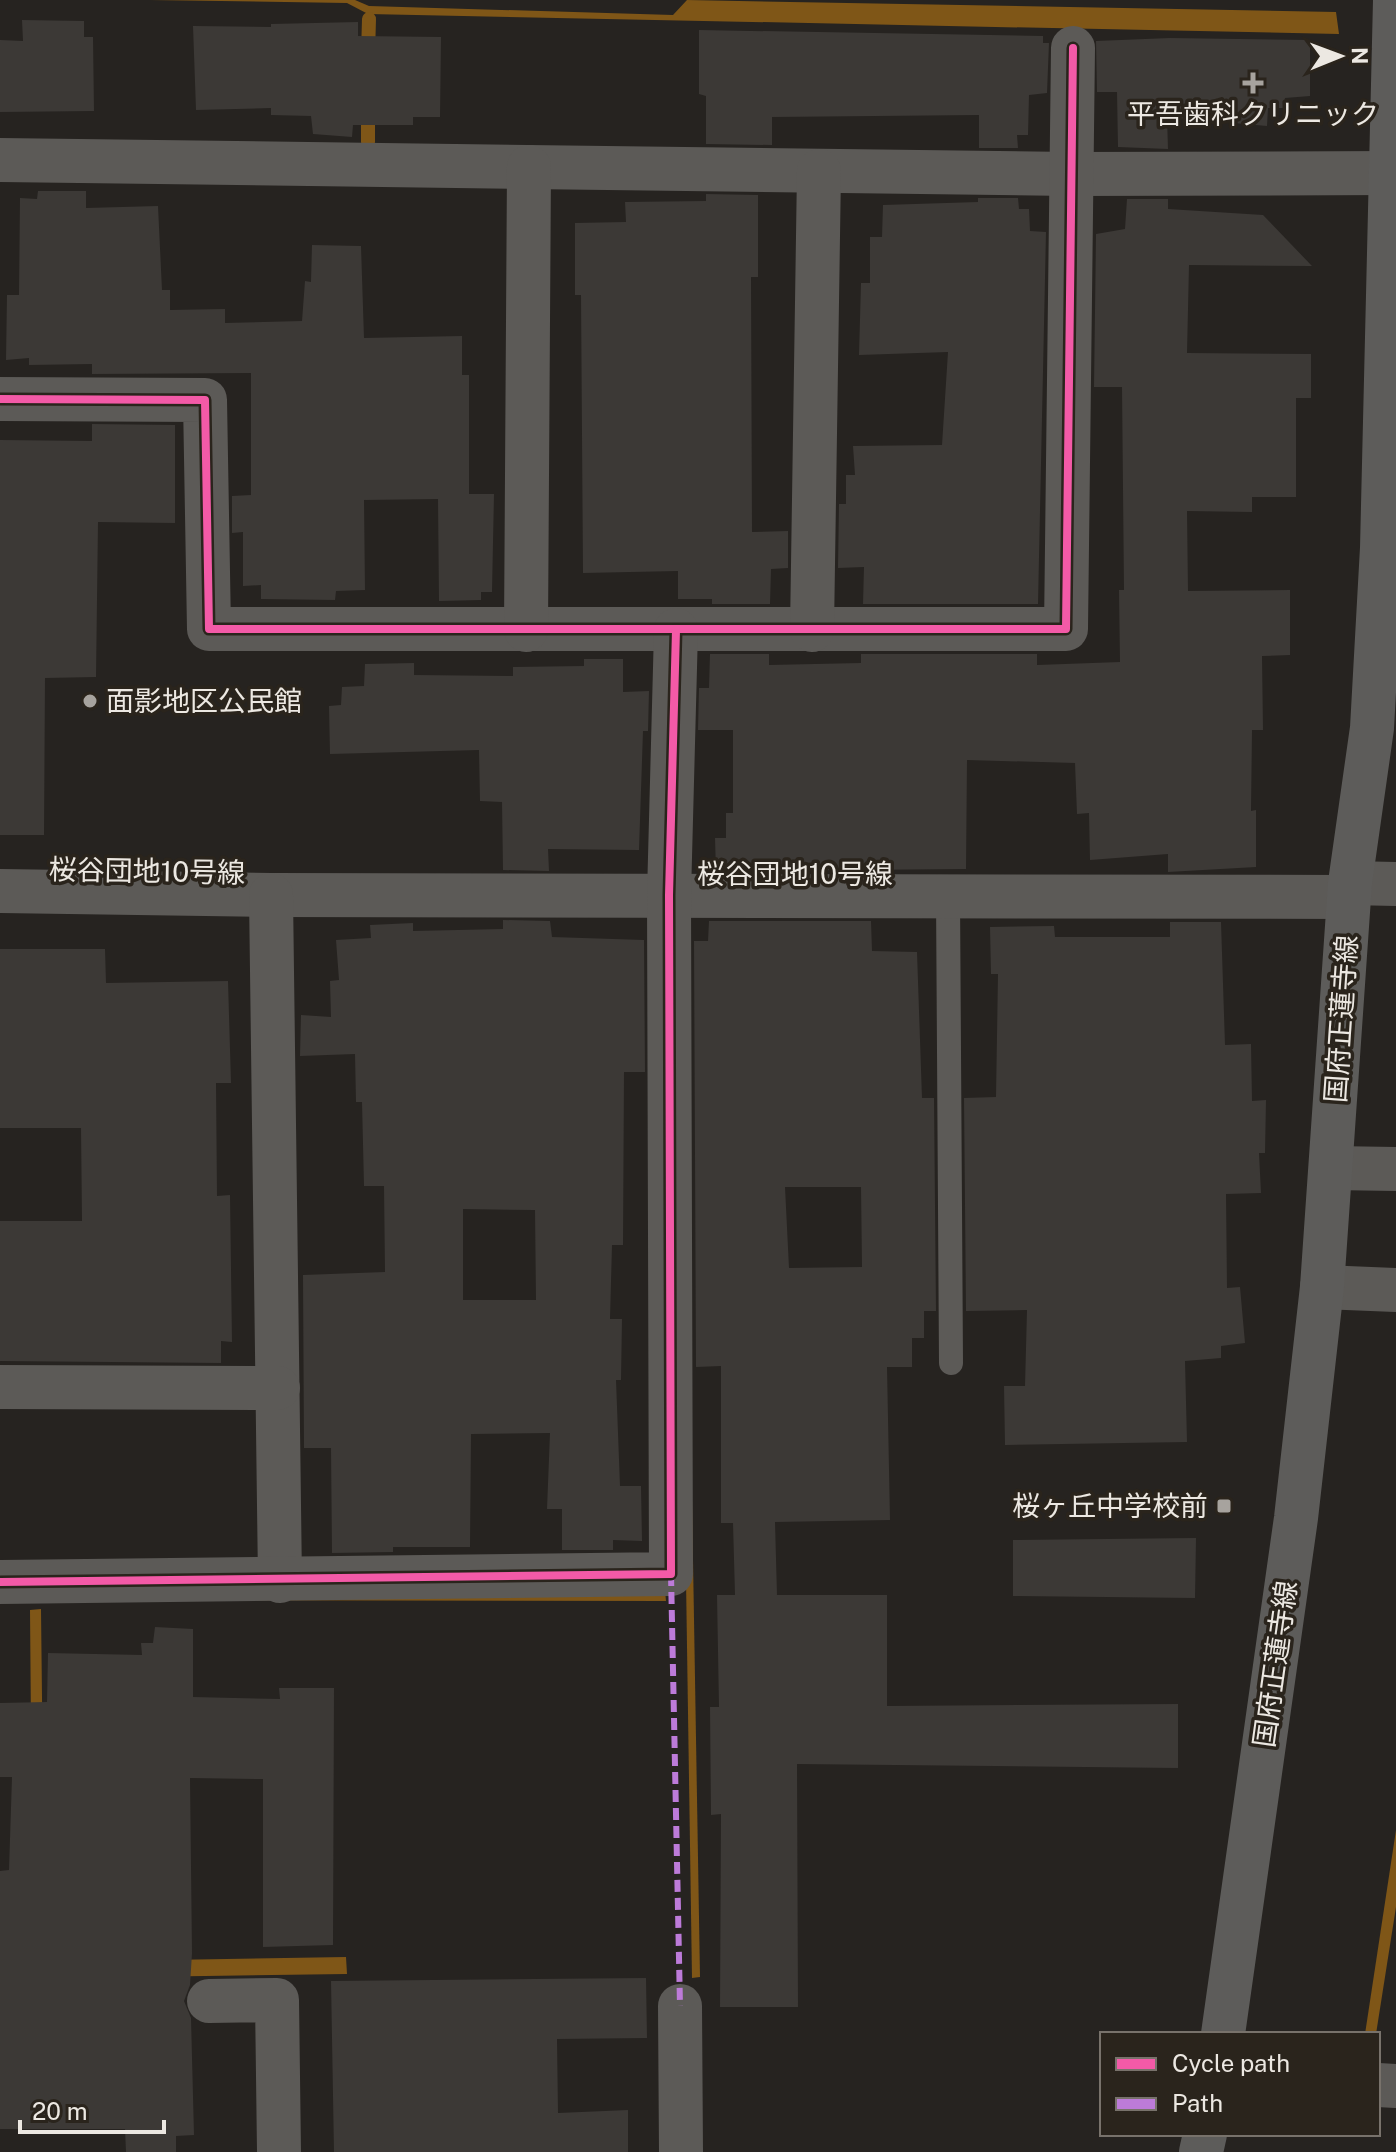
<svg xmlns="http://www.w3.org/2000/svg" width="1396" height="2152" font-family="'Public Sans','Noto Sans JP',sans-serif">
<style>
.water{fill:#7f5617}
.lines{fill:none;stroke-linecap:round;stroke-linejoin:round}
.stream{stroke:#7f5617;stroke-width:14}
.building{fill:#3c3936;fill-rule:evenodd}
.lane{stroke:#5c5a57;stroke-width:24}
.street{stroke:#5c5a57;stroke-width:44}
.secondary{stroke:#5d5c5a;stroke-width:44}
.quiet{stroke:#bd7bd9;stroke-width:6;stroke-dasharray:12 6;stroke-linecap:butt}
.cycleway-casing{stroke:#2a241c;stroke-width:13}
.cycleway{stroke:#f35aa7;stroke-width:8}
.poi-dot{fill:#a7a39e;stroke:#2a241c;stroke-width:3}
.labels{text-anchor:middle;stroke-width:7;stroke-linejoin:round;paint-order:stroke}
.poi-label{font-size:28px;fill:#ece8e2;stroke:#2a241c}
.street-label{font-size:28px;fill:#ece8e2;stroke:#2a241c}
</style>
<rect width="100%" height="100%" fill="#262320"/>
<g class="water">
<polygon points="150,0 355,0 369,6 673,15 687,0 1336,12 1339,34 368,14 347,3"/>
<polygon points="683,1380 690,1380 700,1977 692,1978"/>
<polygon points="665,1591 666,1601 187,1600"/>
<polygon points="41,1609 45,1962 346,1957 347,1974 0,1979 0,1964 33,1963 30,1610"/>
<polygon points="1396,1830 1396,1907 1376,2034 1365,2034"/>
</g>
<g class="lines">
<g class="stream">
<polyline points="368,54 369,19"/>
<polyline points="368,142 368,107"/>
</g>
</g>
<g class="building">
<polygon points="22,20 84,21 84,37 93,37 94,111 0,112 0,40 23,41"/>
<polygon points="358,22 358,36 441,37 440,117 413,117 413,125 353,125 352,137 313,134 311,116 271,115 271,108 196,110 193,26 271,27 271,24"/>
<polygon points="699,30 1043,36 1043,43 1049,43 1047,93 1029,95 1028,135 1017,135 1018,148 979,148 979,115 772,117 772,145 706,144 706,96 699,94"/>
<polygon points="1170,38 1310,40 1310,96 1285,98 1283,108 1268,108 1267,126 1167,117 1168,149 1118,147 1117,92 1097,92 1096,41"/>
<polygon points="38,191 86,191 86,208 158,206 162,290 170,290 170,310 225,309 225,323 302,321 305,281 311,282 312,245 361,246 364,338 462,336 462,375 469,375 469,494 494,494 492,592 481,592 481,600 439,601 438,499 364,500 365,590 336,591 335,600 261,599 261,585 243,586 243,532 232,533 232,496 251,495 251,373 92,374 92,364 29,365 29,358 6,360 7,295 19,295 20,198 37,199"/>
<polygon points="706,194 758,195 758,277 751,277 752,532 788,531 788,568 771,569 770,604 712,604 712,599 678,599 678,571 583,573 581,295 575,295 575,223 626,222 625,202 706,201"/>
<polygon points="978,198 1018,198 1019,209 1029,209 1030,231 1046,232 1038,604 863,604 864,567 838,568 839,504 846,504 846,475 855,475 853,446 942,445 948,352 859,355 861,283 870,283 870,237 882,237 883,205 978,202"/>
<polygon points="1127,199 1168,199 1168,209 1263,215 1312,266 1189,265 1187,353 1311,354 1311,398 1296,398 1296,497 1252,497 1252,512 1187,511 1188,591 1290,590 1290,655 1262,656 1263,730 1252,730 1251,811 1256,810 1256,867 1168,872 1168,854 1090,860 1089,813 1077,814 1075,763 967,760 966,869 716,871 715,838 726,838 726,813 733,813 733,730 698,730 699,688 709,688 710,654 769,654 769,665 861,663 861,654 1037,654 1037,665 1120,662 1119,590 1124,590 1122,387 1094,387 1096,234 1125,229"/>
<polygon points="92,424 175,425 175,523 98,522 96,677 45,678 44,835 0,835 0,440 92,441"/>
<polygon points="584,659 623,659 623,692 649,691 648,731 643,731 639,850 548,849 549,871 503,870 502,802 480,801 479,750 330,754 329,706 341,705 342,687 364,686 365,664 414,663 414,675 513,676 513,667 584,666"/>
<path d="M503,920L550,921L552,937L644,940L645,1072H624L623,1245H612L610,1319H622L621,1380H616L620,1486H641L642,1541L613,1540V1550H562V1509H547L550,1433L471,1434L470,1547H393V1552L332,1553L331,1448H304L303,1275L385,1272L384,1186H364L362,1102H356L355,1054L300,1056L301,1015L331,1017L330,981L339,980L336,940L371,938L370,925L413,923V931L503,929ZM463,1209L535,1210L536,1300H463Z"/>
<path d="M709,921H871L872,951L917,952L922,1098H934L936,1311H924V1338H912V1367H887L890,1520L775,1522L777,1595H887V1706L1178,1704V1768L797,1764L798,2007H720L721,1814L711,1815L710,1707H719L717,1595H735L733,1523H721V1366L696,1367L694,941H708ZM785,1187H861L862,1267L789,1268Z"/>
<polygon points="1170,922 1221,922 1225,1045 1251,1044 1252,1101 1266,1100 1265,1153 1259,1153 1261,1193 1226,1194 1227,1288 1240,1287 1245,1343 1221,1346 1221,1358 1185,1361 1187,1442 1005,1445 1004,1386 1025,1386 1027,1310 966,1311 964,1098 996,1097 998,974 991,974 990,927 1054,926 1055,937 1170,937"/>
<polygon points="0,949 105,949 106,983 228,981 231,1083 216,1083 217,1196 230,1195 232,1342 221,1341 221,1363 0,1361 0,1221 82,1221 81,1128 0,1128"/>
<polygon points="1196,1538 1195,1598 1013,1596 1013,1540"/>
<polygon points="155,1627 193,1629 193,1697 280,1699 279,1688 334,1688 333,1945 263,1947 263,1779 190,1778 192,1953 190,1985 184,2001 191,2018 194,2135 176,2136 176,2152 126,2152 125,2129 0,2129 0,1871 9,1870 12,1777 0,1777 0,1703 47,1702 48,1653 142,1655 141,1643 153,1643"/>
<polygon points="646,1978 647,2038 557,2039 558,2113 628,2110 628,2152 334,2152 331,1981"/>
</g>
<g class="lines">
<polyline class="lane" points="948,896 951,1363"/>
<g class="street">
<polyline points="0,160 1071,174 1396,173"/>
<polyline points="0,399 205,400 209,629 1066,629 1073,48"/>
<polyline points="526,630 529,167"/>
<polyline points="812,630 819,171"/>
<polyline points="1350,883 1396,884"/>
<polyline points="0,891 271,895 1349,897"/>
<polyline points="271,895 280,1581"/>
<polyline points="1332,1168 1396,1169"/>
<polyline points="1322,1287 1396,1290"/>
<polyline points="0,1387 278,1388"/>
<polyline points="0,1582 671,1574 669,895 676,630"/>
<polyline points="209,2001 277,2000 279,2152"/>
<polyline points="680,2006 681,2152"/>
<polyline points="1378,2085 1396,2086"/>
</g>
<g class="secondary">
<polyline points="1223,2034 1296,1518 1322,1287 1350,883 1372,728 1382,548 1395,0"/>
<polyline points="1201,2152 1205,2134"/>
</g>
<polyline class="quiet" points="671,1574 680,2006"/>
<defs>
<g id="cycleway">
<polyline points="0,399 205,400 209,629 1066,629 1073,48"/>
<polyline points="0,1582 671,1574 669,895 676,630"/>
</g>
</defs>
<use href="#cycleway" class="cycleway-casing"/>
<use href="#cycleway" class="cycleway"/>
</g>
<g class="poi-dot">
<path d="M1249 71h8v8h8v8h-8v8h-8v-8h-8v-8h8z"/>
<circle cx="90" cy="701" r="8"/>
<rect x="1216" y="1498" width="16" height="16" rx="4"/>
</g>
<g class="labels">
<g class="poi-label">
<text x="1253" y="124">平吾歯科クリニック</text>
<text x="106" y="711" text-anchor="start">面影地区公民館</text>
<text x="1208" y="1516" text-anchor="end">桜ヶ丘中学校前</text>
</g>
<g class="street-label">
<text transform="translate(147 871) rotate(1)" y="10">桜谷団地10号線</text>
<text x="795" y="884">桜谷団地10号線</text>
<text transform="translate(1341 1019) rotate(-86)" y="10">国府正蓮寺線</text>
<text transform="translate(1275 1664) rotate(-82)" y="10">国府正蓮寺線</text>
</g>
</g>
<rect x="1100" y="2032" width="280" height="104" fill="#2a241c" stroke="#78726b" stroke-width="2"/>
<rect x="1116" y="2058" width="40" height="12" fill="#f35aa7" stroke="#78726b" stroke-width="2"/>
<text x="1172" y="2072" font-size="24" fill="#ece8e2">Cycle path</text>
<rect x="1116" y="2098" width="40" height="12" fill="#bd7bd9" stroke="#78726b" stroke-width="2"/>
<text x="1172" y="2112" font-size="24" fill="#ece8e2">Path</text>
<g transform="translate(1340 56) rotate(89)" stroke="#2a241c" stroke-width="6" paint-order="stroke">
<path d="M0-6L14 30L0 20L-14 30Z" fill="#ece8e2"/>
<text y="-12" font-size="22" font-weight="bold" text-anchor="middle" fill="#ece8e2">N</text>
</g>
<path d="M20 2120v12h144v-12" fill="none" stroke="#ece8e2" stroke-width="4"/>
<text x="32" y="2120" font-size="24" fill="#ece8e2" stroke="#2a241c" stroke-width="6" paint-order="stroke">20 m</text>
</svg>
